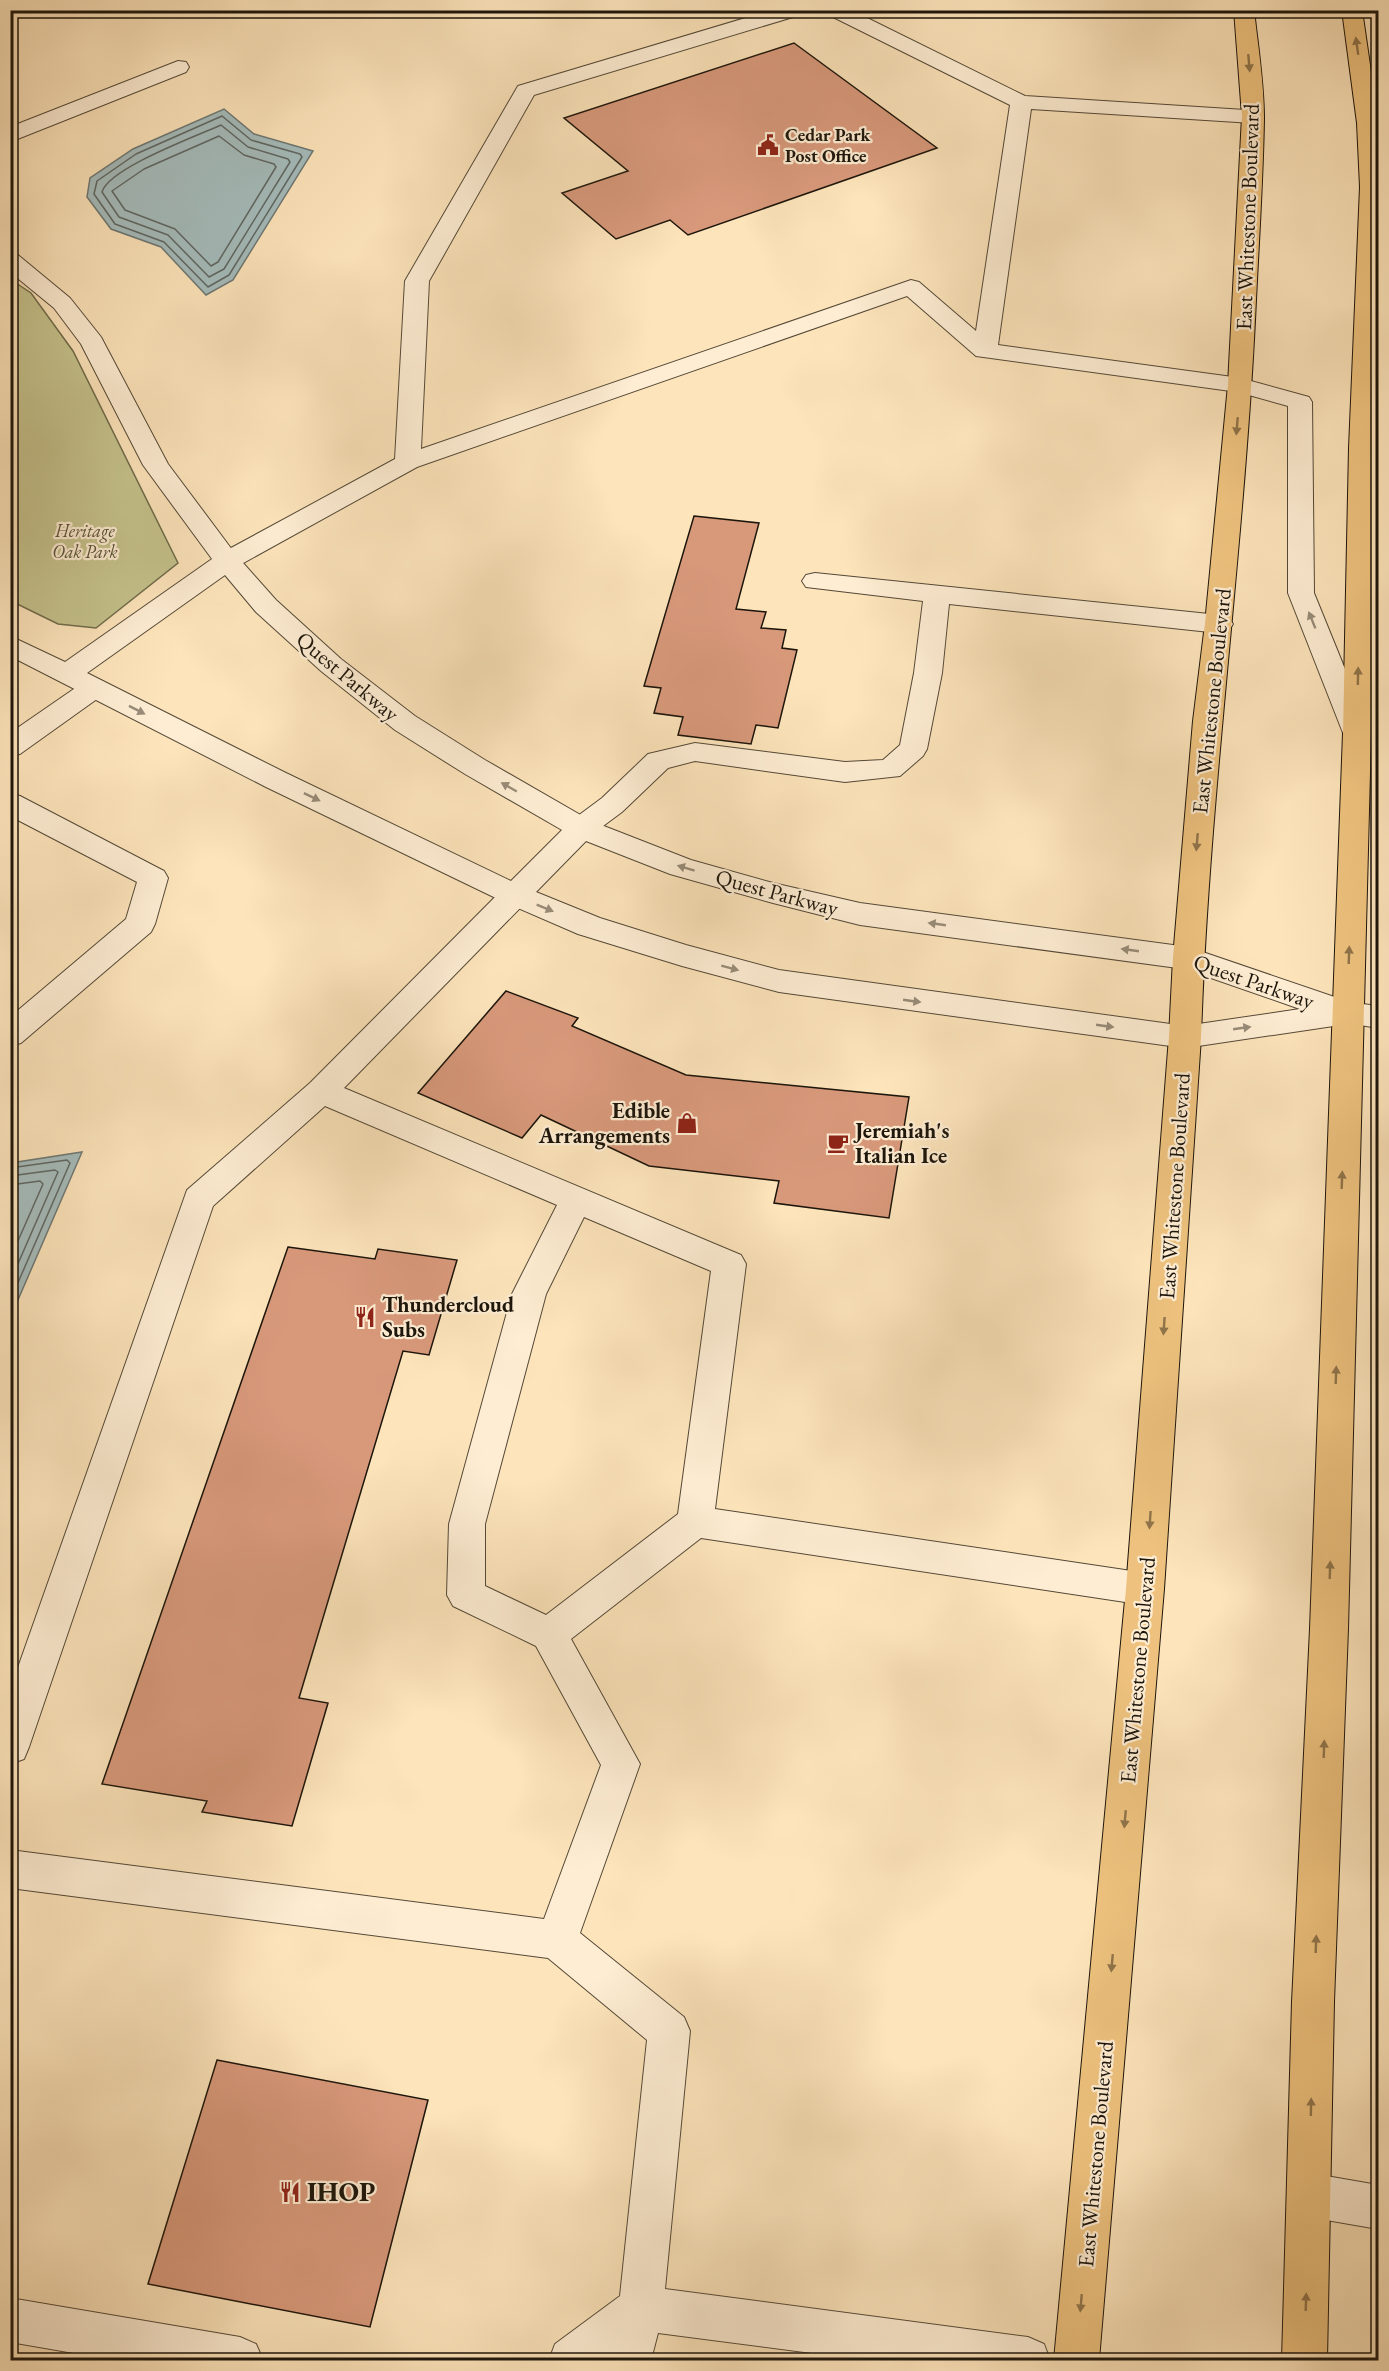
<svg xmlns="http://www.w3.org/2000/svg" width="1389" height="2371" font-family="'EB Garamond',serif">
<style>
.green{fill:#c5c28c;stroke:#706c4c;stroke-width:1.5}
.water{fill:#a5bcbc;stroke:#6e7975;stroke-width:1.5}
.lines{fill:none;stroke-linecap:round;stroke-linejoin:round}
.shore{stroke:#606864;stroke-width:1.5}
.building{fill:#d8997b;stroke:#1c150b;stroke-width:1.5}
.lane-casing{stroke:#544937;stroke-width:2}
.street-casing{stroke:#544937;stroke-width:2}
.primary-casing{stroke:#1c150b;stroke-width:2}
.lane{fill:#feedd3;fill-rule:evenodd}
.street{fill:#feedd3;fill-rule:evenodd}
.primary{fill:#eec27e;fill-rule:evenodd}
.oneway{fill:#90744a}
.oneway2{fill:#988c79}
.labels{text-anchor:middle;stroke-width:4.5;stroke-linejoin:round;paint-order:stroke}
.far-poi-label{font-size:18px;font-weight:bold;fill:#1c150b;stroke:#feedd3;text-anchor:start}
.far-park-label{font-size:18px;font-style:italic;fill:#575238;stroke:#feedd3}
.street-label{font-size:22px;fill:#1c150b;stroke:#feedd3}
.poi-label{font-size:22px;font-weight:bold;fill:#1c150b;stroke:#feedd3;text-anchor:start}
.near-poi-label{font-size:27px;font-weight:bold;fill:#1c150b;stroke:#feedd3;text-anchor:start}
</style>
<rect width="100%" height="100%" fill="#fde4bb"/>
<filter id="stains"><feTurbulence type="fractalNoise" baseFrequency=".00333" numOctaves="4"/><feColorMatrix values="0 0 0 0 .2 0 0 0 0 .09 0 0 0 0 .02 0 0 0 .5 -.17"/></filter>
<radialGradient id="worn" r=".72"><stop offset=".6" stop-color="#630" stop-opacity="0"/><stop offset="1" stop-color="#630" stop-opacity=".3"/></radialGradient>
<polygon class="green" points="10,279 31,293 73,351 178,563 96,628 58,624 11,601"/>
<g class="water">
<polygon points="224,109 254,134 313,151 233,280 206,295 161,247 111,229 87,197 90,178 133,149"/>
<polygon points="82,1152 11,1316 11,1163"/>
</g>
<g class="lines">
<g class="shore">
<polygon points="222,116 251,140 300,154 302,157 229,275 208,287 164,242 115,224 94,194 97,181 136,154"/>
<path d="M221,125L248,147L288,159L290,162L224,269L209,277L168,235L119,217L102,192C109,168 197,136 221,125Z"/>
<polygon points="219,136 244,155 274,164 276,167 218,262 211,266 175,229 125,210 112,191 144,169"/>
<polyline points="10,1168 67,1160 70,1163 10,1301"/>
<polyline points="10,1176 55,1170 58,1172 10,1282"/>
<polyline points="10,1185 40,1181 43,1184 10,1259"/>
</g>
</g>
<g class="building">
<polygon points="794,43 937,148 688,235 670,220 616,239 562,193 628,171 564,118"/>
<polygon points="694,516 759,523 736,609 766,612 761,628 786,630 782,648 797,650 778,728 756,725 751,744 678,735 683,717 654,713 661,688 644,686"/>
<polygon points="506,991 578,1018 572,1026 686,1075 909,1097 889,1218 774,1203 779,1181 649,1166 541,1115 522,1138 418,1093"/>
<polygon points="288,1247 375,1259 378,1249 457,1260 429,1355 403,1351 299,1698 328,1703 292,1826 202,1812 207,1801 102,1784"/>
<polygon points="217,2060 428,2100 370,2327 148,2284"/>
</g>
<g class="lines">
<defs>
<g id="lane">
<polygon points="772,10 806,10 803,14 534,95 429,281 421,449 911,280 919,282 976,331 1010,105 827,14 824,10 851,10 1025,96 1261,111 1264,116 1261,121 1253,123 1031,109 998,345 1240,378 1309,397 1312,402 1314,593 1371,733 1367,740 1357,742 1347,740 1343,733 1288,593 1288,406 1238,392 976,356 907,296 417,467 236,567 227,569 218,567 214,561 218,555 395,459 405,281 518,86"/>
<polygon points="178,61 186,62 189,67 186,72 10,142 10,127"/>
<polygon points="815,573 1219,615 1229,618 1233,624 1229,630 1219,633 949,604 942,673 927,749 923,756 900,776 845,782 695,761 668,768 622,812 591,835 581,838 571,835 566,828 571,821 602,798 648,754 695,743 845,762 883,760 900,745 914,673 923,601 806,587 802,581 806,575"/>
<polygon points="94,679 104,682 108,688 104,694 20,754 10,756 10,733 84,682"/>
<polygon points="10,793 20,796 164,871 168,878 155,924 151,932 21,1043 10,1046 10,1017 126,919 137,882 10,816"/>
<path d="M515,885L526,888L530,895L526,902L344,1088L741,1255L746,1264L715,1509L1145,1573L1158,1578L1164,1589L1158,1600L1145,1605L701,1538L571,1639L640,1764L580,1933L684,2017L690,2031L665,2289L1028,2337L1044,2344L1050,2360H865L658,2333L651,2360H549L555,2344L620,2296L647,2040L548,1958L10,1888V1850L544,1919L601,1765L536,1646L453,1606L447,1595L449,1524L512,1294L557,1205L325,1106L213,1206L29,1747L24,1759L10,1764V1690L187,1190L310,1083L504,888ZM584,1217L711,1271L678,1514L546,1615L485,1586V1524L546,1294Z"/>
<polygon points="1347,1002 1378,1006 1378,1028 1336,1021 1331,1013 1336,1005"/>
<polygon points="1309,2173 1378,2185 1378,2229 1309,2217 1294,2210 1287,2195 1294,2180"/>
<polygon points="10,2298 240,2337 256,2344 263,2360 114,2360 10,2342"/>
</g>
<path id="street" d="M10,253L18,255L70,298L101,337L168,464L236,555L276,600L341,659L415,716L485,760L591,821L691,860L773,883L860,903L1188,947L1358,1005L1363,1013L1358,1021L1347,1024L1185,1048L779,992L682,966L578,934L504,902L266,787L10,656V636L65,662L212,559L143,465L81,344L54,308L10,272ZM225,575L256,612L321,671L395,730L465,774L562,830L511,881L286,773L87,673ZM586,841L670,874L773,903L860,925L1185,969L1300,1009L1185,1026L779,970L686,945L600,918L536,892Z"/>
<g id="primary">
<path d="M1234,10H1254C1258,46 1264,83 1264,119C1263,179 1259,239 1256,300C1245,546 1209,790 1201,1037L1164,1589L1099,2360H1054L1126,1589L1169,1037L1173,958L1193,721L1205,624L1228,385L1242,116Z"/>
<polygon points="1342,10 1362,10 1378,120 1378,318 1371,733 1348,1629 1334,2002 1327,2360 1282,2360 1292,2002 1310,1629 1343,733 1349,448 1360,187 1357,123"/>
</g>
</defs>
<use href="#lane" class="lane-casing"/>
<use href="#street" class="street-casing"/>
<use href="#primary" class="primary-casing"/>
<use href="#lane" class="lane"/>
<use href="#street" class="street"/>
<use href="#primary" class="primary"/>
</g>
<defs><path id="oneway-solid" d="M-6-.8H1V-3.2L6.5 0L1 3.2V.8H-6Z" transform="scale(1.5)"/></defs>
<g class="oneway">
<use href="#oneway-solid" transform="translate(1357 46) rotate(-98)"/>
<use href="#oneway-solid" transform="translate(1249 63) rotate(85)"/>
<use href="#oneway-solid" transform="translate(1237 426) rotate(95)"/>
<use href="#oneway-solid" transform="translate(1358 676) rotate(-89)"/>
<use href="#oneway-solid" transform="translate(1197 842) rotate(95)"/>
<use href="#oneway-solid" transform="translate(1349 955) rotate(-88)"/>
<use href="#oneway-solid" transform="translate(1342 1180) rotate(-88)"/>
<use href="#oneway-solid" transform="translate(1164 1326) rotate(94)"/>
<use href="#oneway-solid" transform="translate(1336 1375) rotate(-88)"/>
<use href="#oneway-solid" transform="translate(1150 1520) rotate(94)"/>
<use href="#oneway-solid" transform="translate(1330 1570) rotate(-88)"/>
<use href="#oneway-solid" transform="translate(1324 1749) rotate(-88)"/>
<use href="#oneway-solid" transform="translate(1125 1819) rotate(95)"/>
<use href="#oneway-solid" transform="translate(1316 1944) rotate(-88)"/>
<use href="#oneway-solid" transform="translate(1112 1963) rotate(95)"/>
<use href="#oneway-solid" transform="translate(1311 2107) rotate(-89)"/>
<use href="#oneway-solid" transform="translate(1306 2302) rotate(-88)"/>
<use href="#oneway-solid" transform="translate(1081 2303) rotate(95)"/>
</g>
<g class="oneway2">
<use href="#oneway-solid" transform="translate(1312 620) rotate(-112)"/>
<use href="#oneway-solid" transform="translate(137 710) rotate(27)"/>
<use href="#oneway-solid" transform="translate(509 787) rotate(-150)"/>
<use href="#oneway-solid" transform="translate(312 797) rotate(26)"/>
<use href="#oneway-solid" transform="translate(686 868) rotate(-163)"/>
<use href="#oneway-solid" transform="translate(545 908) rotate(22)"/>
<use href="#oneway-solid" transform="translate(937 924) rotate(-172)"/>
<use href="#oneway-solid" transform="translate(1130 950) rotate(-172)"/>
<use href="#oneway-solid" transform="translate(730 968) rotate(15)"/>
<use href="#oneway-solid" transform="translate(912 1001) rotate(8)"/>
<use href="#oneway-solid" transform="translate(1105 1026) rotate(8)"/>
<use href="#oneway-solid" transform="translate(1242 1028) rotate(-8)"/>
</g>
<defs>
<symbol id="civic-bare" viewBox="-9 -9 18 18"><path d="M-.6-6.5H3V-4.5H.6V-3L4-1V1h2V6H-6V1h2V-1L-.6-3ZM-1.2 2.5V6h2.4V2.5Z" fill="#8f2418" stroke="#feedd3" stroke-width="2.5" paint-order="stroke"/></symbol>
<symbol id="shop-bare" viewBox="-9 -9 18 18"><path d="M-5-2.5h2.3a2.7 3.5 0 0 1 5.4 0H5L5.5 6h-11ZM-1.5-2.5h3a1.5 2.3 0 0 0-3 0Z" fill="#8f2418" stroke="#feedd3" stroke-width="2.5" paint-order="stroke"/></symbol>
<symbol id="cafe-bare" viewBox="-9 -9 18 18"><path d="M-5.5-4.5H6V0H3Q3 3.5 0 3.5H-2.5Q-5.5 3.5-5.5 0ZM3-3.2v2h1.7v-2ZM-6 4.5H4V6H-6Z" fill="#8f2418" stroke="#feedd3" stroke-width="2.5" paint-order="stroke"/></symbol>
<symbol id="restaurant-bare" viewBox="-9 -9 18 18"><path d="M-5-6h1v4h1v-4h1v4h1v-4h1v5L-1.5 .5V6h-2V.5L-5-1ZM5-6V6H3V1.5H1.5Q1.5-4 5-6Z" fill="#8f2418" stroke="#feedd3" stroke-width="2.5" paint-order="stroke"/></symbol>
</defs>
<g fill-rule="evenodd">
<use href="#civic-bare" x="753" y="130" width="30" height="30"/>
<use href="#shop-bare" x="672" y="1108" width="30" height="30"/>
<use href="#cafe-bare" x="823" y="1128" width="30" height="30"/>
<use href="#restaurant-bare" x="350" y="1302" width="30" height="30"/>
<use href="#restaurant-bare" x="275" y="2177" width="30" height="30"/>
</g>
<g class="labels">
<g class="far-poi-label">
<text x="785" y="141">Cedar Park<tspan x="785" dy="21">Post Office</tspan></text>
</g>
<g class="far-park-label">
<text x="85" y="537">Heritage<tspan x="85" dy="21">Oak Park</tspan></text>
</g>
<g class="street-label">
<text transform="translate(1247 217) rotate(-88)" y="8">East Whitestone Boulevard</text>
<text transform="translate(348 676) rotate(40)" y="8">Quest Parkway</text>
<text transform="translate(1211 701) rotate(-84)" y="8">East Whitestone Boulevard</text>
<text transform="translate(777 892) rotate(15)" y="8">Quest Parkway</text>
<text transform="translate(1254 981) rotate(19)" y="8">Quest Parkway</text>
<text transform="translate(1174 1186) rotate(-86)" y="8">East Whitestone Boulevard</text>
<text transform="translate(1137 1670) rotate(-85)" y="8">East Whitestone Boulevard</text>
<text transform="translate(1095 2154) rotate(-85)" y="8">East Whitestone Boulevard</text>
</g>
<g class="poi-label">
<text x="670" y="1118" text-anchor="end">Edible<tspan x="670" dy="25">Arrangements</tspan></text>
<text x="855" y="1138">Jeremiah's<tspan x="855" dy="25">Italian Ice</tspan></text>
<text x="382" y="1312">Thundercloud<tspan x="382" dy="25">Subs</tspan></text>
</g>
<g class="near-poi-label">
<text x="307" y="2201">IHOP</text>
</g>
</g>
<rect width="1389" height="2371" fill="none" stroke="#fde4bb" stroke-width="36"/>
<rect x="12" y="12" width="1365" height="2347" fill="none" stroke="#1c150b" stroke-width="3"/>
<rect x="18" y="18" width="1353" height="2335" fill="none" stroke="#1c150b" stroke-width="1.5"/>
<rect width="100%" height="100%" filter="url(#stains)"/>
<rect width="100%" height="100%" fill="url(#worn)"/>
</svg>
